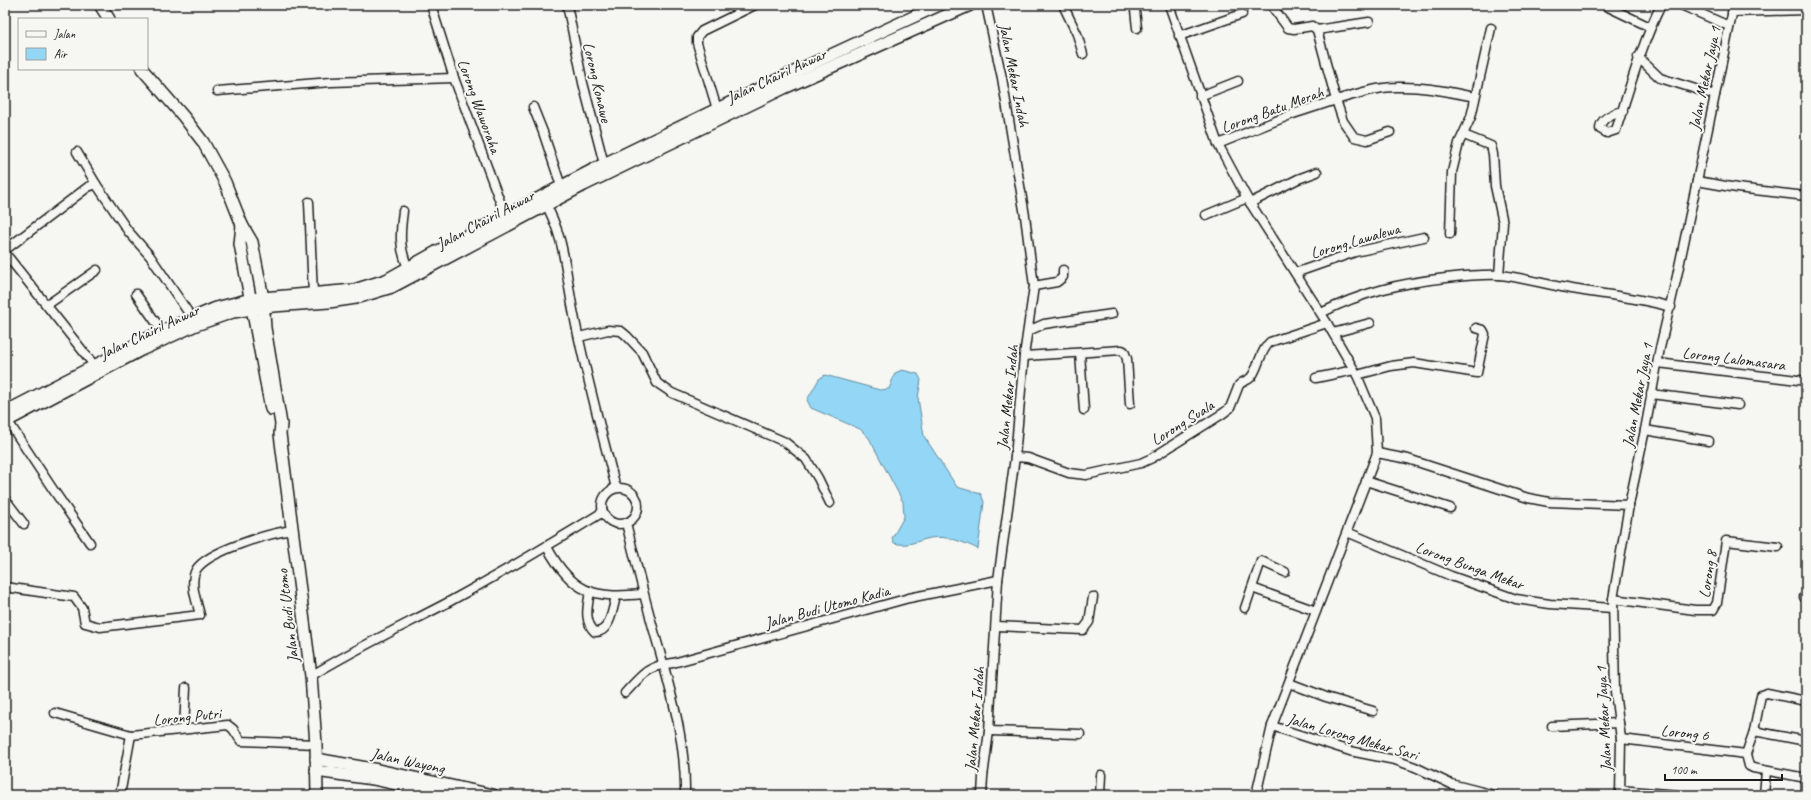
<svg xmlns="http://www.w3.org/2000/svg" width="1811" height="800" font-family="Caveat,sans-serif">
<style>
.water{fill:#93d6f5;stroke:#638c9e}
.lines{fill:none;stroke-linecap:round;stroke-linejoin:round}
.street-casing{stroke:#1c1c1c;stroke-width:11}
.secondary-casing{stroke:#1c1c1c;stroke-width:14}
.street{stroke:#f6f6f2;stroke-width:8}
.secondary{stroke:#f6f6f2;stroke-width:11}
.labels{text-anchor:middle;stroke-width:4;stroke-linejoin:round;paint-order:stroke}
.street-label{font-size:16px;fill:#1c1c1c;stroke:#f6f6f2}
</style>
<rect width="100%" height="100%" fill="#f6f6f2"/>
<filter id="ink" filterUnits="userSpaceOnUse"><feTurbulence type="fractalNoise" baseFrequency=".025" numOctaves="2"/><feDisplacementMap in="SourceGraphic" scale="8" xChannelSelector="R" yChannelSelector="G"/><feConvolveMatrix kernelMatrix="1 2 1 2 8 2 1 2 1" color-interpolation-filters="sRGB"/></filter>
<g filter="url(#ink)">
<path class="water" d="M902,370L918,374L921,380L918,398L924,436L957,487L981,494L984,502L978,549C963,542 947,535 930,538C916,541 908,547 894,543L892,538L904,517L903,502L869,438L860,429L811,408L807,400L819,379L825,375L880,390L889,389L895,373Z"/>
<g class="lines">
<defs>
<g id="street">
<polyline points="431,5 454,78 505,215"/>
<polyline points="567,5 583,83 604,164"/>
<polyline points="1063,5 1077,34 1083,54"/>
<polyline points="1169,5 1218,144 1247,198 1327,323 1357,375 1375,418 1377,453 1272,726 1256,795"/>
<path d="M1271,5L1288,28L1294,29L1312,26L1317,30L1336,100C1356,94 1377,87 1397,87C1423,86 1449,92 1475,97"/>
<polyline points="1681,5 1729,26"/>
<polyline points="1606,6 1650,27"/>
<polyline points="1732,12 1806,10"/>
<polyline points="1137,28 1135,10 1138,5"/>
<polyline points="1317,30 1369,22"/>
<polyline points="1179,36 1242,14"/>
<polyline points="1638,57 1660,78 1715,95"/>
<polyline points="217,91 331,82 454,78"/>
<polyline points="1200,96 1238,81"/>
<polyline points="533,107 543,132 561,186"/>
<polyline points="717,109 697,43 697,37 702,31 755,5"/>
<path d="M1623,111C1614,113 1600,118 1600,129L1607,133L1616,130C1630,87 1641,46 1661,5"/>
<polyline points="1464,135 1491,146 1493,154 1495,186 1503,223 1499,275"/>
<polyline points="1218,144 1293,114 1336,100 1343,121 1354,137 1367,140 1390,132"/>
<polyline points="77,152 96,184 128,231 150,256 192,318"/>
<polyline points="1697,181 1737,188 1806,196"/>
<path d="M544,201C565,237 565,270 573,310C584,369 601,429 616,488"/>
<polyline points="309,202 313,294"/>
<polyline points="1250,203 1298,179 1317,172"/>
<path d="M403,211C400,234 399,247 408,268"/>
<polyline points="1206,215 1247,198"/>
<polyline points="1450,234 1452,172 1459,143 1471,117 1491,28"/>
<polyline points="5,250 88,187 96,184"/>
<polyline points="5,253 94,365"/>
<polyline points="1295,273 1355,252 1424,237"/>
<polyline points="1034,286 1057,282 1063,277 1063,270"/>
<polyline points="136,294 162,331"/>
<polyline points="47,305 97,270"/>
<path d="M1321,313C1362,292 1401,283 1446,278C1464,276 1482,274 1500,275C1525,278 1548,285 1572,289C1606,295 1637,297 1671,307"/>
<polyline points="1028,331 1044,324 1112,314"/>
<polyline points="1333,333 1370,323"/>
<polyline points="579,337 608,330 621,331 627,336 642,352 657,383 672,393 785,442 806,459 818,478 830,503"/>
<polyline points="1080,353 1084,410"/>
<polyline points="1024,356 1122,350 1124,351 1127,359 1130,404"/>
<polyline points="1658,363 1806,381"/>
<polyline points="1357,375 1391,366 1414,363 1477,373 1485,334 1483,330 1476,328"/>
<polyline points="1316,378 1354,370"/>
<polyline points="1651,394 1738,405"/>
<polyline points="7,420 52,488 90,543"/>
<polyline points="1645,430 1709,441"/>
<polyline points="1377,453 1408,459 1528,498 1549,502 1629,505"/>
<path d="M1015,457L1028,458L1069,473L1086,475L1141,463L1152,458L1222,414L1230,408L1239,385C1243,380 1249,381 1252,376C1259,366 1260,351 1270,342L1327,323"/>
<polyline points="1366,481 1450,508"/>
<circle cx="620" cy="506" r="18"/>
<polyline points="5,499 24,524"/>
<path d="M626,523C637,566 647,609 660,652C673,699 686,745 685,795"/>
<polyline points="1347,532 1451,576 1516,599 1550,604 1613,608"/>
<path d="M547,547C572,593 593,599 643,594"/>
<path d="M5,587L74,597L82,608L85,623L100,627L200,615C197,602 189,583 196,570C207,551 271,533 292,530"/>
<polyline points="1252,588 1316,611"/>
<path d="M590,591C588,605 583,621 595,632C610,633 613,608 616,596"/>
<polyline points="1804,597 1806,597"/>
<polyline points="1613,599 1695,610 1713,610 1717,603 1726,541 1778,547"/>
<polyline points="1245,608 1261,561 1285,572"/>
<polyline points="997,626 1083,630 1089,622 1093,597"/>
<path d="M311,676C355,649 399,628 445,604C498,575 551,544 603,512"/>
<polyline points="1289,683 1326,697 1373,711"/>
<path d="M625,693C642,675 647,666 673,663L909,598L998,580"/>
<polyline points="1806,701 1767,693 1761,695 1754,731 1746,754 1749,766 1753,768 1806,778"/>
<polyline points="55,713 131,735 228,725 233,729 241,741 316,744"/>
<polyline points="1272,726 1350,751 1395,760 1415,767 1451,784 1494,795"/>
<polyline points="1552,726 1619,723"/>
<polyline points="184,729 186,688"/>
<polyline points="989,731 1080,734"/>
<polyline points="1754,731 1806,741"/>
<polyline points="1621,739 1746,754"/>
<polyline points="1620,790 1678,795"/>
<polyline points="120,795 131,735"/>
<polyline points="982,795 983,777 989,731 998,580 1015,457 1024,356 1034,286 1025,216 1002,78 986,5"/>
<polyline points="1100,795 1101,775"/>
<polyline points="1620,795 1621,739 1615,692 1613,599 1629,505 1645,430 1660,348 1677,276 1734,5"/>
<polyline points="1764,795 1766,771"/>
</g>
<g id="secondary">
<polyline points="100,5 109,19"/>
<polyline points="142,69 183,116 203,142 225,182 242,225 252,242 263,298 265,328 281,424 280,434 311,676 316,744 317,795"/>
<polyline points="242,225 240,244 271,409"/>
<polyline points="5,412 162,331 216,308 251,299 354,290 386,280 436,252 604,164 779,79 939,5"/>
<polyline points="5,422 141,350 196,325 233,312 273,306 329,302 356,298 392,287 584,185 784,88 970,5"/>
<polyline points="316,759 378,770 493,795"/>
<polyline points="316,771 373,779 446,795"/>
</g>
</defs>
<use href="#street" class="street-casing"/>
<use href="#secondary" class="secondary-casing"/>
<use href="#street" class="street"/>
<use href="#secondary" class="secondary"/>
</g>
</g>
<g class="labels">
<g class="street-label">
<text transform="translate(776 75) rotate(-25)" y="6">Jalan Chairil Anwar</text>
<text transform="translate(1015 75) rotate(79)" y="6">Jalan Mekar Indah</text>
<text transform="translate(1704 78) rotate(-78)" y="6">Jalan Mekar Jaya 1</text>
<text transform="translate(598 82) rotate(77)" y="6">Lorong Konawe</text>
<text transform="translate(480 106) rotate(70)" y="6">Lorong Waworaha</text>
<text transform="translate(1272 109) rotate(-20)" y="6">Lorong Batu Merah</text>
<text transform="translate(485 219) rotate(-28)" y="6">Jalan Chairil Anwar</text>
<text transform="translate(1355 240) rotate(-16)" y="6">Lorong Lawalewa</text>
<text transform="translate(149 331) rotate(-25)" y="6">Jalan Chairil Anwar</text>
<text transform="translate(1734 358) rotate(7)" y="6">Lorong Lalomasara</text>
<text transform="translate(1637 395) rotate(-79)" y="6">Jalan Mekar Jaya 1</text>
<text transform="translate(1007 397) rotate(-84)" y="6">Jalan Mekar Indah</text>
<text transform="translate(1182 422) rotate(-32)" y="6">Lorong Suala</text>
<text transform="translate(1470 565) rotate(20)" y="6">Lorong Bunga Mekar</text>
<text transform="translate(1707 574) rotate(-81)" y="6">Lorong 8</text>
<text transform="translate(827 606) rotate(-15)" y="6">Jalan Budi Utomo Kadia</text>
<text transform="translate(287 616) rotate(-97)" y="6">Jalan Budi Utomo</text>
<text transform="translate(187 716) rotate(-6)" y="6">Lorong Putri</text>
<text transform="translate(974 719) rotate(-85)" y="6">Jalan Mekar Indah</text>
<text transform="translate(1603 719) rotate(-93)" y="6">Jalan Mekar Jaya 1</text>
<text transform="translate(1685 732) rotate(6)" y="6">Lorong 6</text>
<text transform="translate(1353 736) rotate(16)" y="6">Jalan Lorong Mekar Sari</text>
<text transform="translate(408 760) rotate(12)" y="6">Jalan Wayong</text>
</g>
</g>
<rect width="1811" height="800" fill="none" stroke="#f6f6f2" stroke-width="20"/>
<rect x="10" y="10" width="1791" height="780" fill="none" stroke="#1c1c1c" stroke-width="1.5" filter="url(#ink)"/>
<rect x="18" y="18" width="130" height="52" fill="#f6f6f2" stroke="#9f9f9c"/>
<rect x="26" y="31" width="20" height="6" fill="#f6f6f2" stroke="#9f9f9c"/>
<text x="54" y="38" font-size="12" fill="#1c1c1c">Jalan</text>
<rect x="26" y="48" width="20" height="12" fill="#93d6f5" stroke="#9f9f9c"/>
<text x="54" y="58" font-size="12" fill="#1c1c1c">Air</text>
<path d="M1665 774v6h117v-6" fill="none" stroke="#1c1c1c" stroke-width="2"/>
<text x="1671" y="774" font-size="12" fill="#1c1c1c" stroke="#f6f6f2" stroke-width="3" paint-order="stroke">100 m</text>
</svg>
